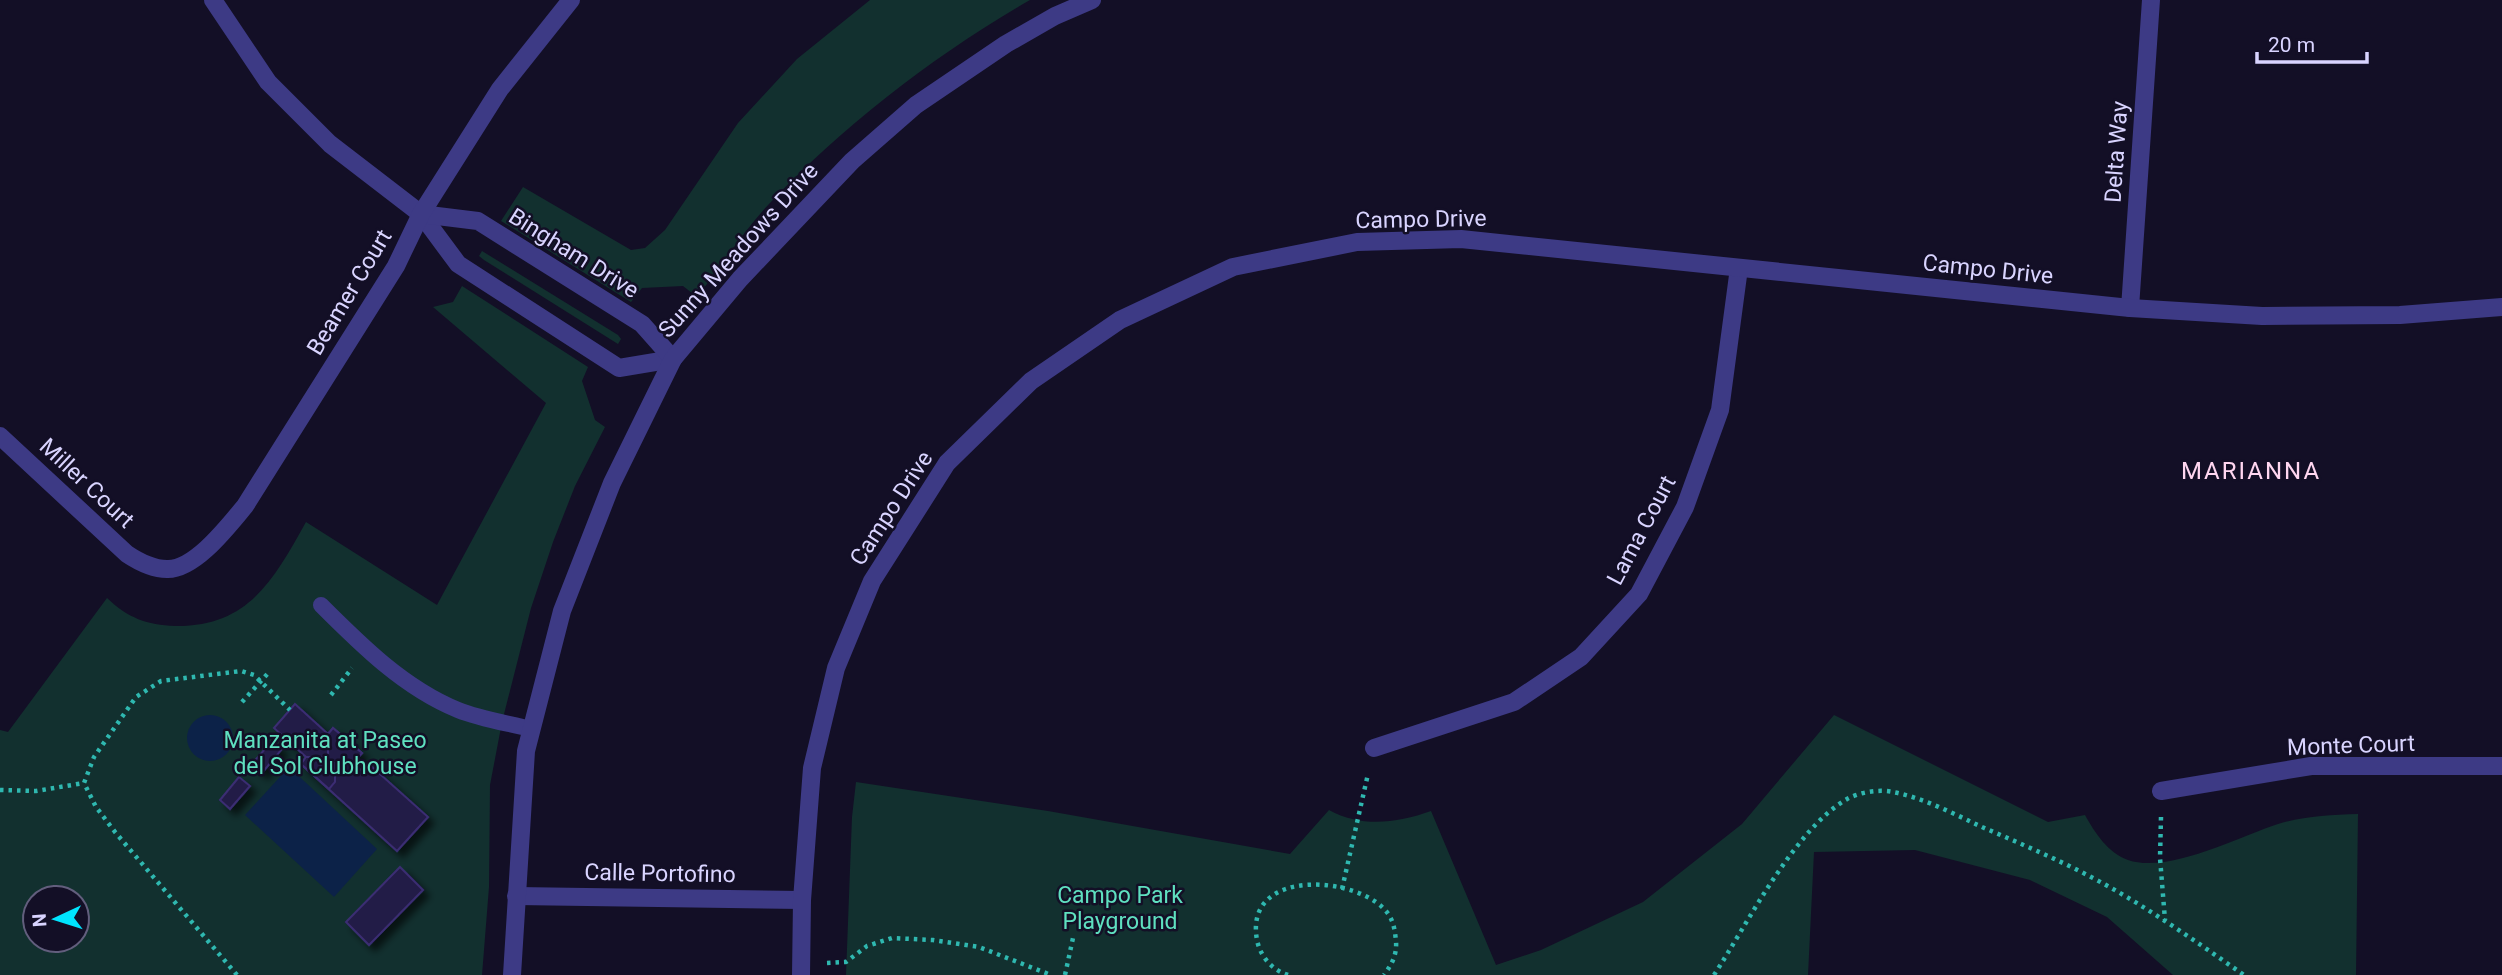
<svg xmlns="http://www.w3.org/2000/svg" width="2502" height="975" font-family="Roboto,sans-serif">
<style>
.green{fill:#12302f;fill-rule:evenodd}
.water{fill:#0c2248}
.building{fill:#241b47;stroke:#3b2d73;stroke-width:2;filter:url(#shadow)}
.lines{fill:none;stroke-linecap:round;stroke-linejoin:round}
.path{stroke:#2fb8b0;stroke-width:4.5;stroke-dasharray:3.5 5;stroke-linecap:butt}
.service{stroke:#3d3a85;stroke-width:16}
.minor{stroke:#3d3a85;stroke-width:18}
.tertiary{stroke:#3d3a85;stroke-width:18}
.labels{text-anchor:middle;stroke-width:5;stroke-linejoin:round;paint-order:stroke}
.street-label{font-size:23px;fill:#d9d4ff;stroke:#130f26}
.park-label{font-size:23px;fill:#5fe0c0;stroke:#130f26}
.neighbourhood-label{font-size:24px;letter-spacing:2px;fill:#ffd6f0;stroke:#130f26}
</style>
<defs>
<filter id="shadow"><feDropShadow dx="6" dy="6" stdDeviation="3.5" flood-color="#0009"/></filter>
</defs>
<rect width="100%" height="100%" fill="#130f26"/>
<g class="green">
<path d="M870,0H1030C935,55 845,124 769,204C743,232 721,266 697,297L683,286L642,288L631,302L501,221L523,187L631,250L645,248L665,230L738,123L797,59Z"/>
<polygon points="482,251 618,335 621,339 618,344 484,260 479,256"/>
<path d="M462,286L588,367L582,381L595,420L605,427L575,486L553,542L531,608L502,722L490,785L489,887L482,975H0V730L8,732L107,598C128,618 147,625 175,626C249,627 274,579 306,522L437,605L546,403L433,307L453,302ZM35,898H77V940H35Z"/>
<path d="M1834,715L2048,822L2085,815C2095,833 2108,853 2128,860C2168,874 2238,837 2278,824C2304,816 2330,815 2358,814L2356,975H2173L2107,917L2030,880L1915,850L1814,852L1808,975H846L852,817L856,782L1048,811L1290,854L1329,810C1362,828 1397,823 1431,811L1496,965L1541,950L1643,902L1742,824Z"/>
</g>
<g class="water">
<circle cx="210" cy="738" r="23"/>
<polygon points="289,767 377,849 334,897 245,815"/>
</g>
<g class="building">
<polygon points="295,704 328,734 333,728 362,753 353,763 365,774 371,766 428,817 397,851 301,764 306,757 274,728"/>
<polygon points="333,728 362,753 353,763 335,763 335,782 329,789 301,764 306,757 328,757 328,734"/>
<polygon points="272,741 282,749 262,773 252,764"/>
<polygon points="239,777 250,786 230,809 220,800"/>
<polygon points="400,867 423,890 369,945 346,922"/>
</g>
<g class="lines">
<g class="path">
<polyline points="331,695 352,668"/>
<polyline points="242,702 270,671"/>
<polyline points="0,790 36,791 84,783"/>
<polyline points="2161,817 2160,858 2165,920"/>
<polyline points="1342,889 1368,774"/>
<polyline points="827,963 846,962 867,946 892,938 933,940 979,947 1051,975"/>
<polyline points="237,975 115,832 96,807 84,783 94,757 136,697 161,681 241,671 254,675 290,710"/>
<polyline points="1065,975 1073,938"/>
<path d="M1288,975C1272,970 1260,956 1257,940C1243,865 1364,876 1389,915C1394,923 1395,932 1396,941C1397,955 1392,964 1384,975"/>
<path d="M1714,975C1748,923 1794,830 1847,799C1860,792 1879,789 1893,792C1924,798 1954,814 1982,827C2019,843 2057,859 2093,878C2146,906 2195,941 2244,975"/>
</g>
<path class="service" d="M321,605C361,645 404,688 458,710C480,719 507,723 531,729"/>
<g class="minor">
<polyline points="213,0 268,82 330,144 421,214 458,264 619,368 673,359"/>
<polyline points="421,214 478,221 642,324 673,359"/>
<polyline points="2130,308 2151,0"/>
<path d="M0,436L127,554C139,562 152,569 167,569C195,570 229,525 245,506L396,266L421,214L500,89L571,0"/>
<polyline points="1374,748 1514,702 1581,657 1639,594 1685,507 1720,410 1739,268"/>
<polyline points="2161,791 2311,766 2502,766"/>
<polyline points="516,896 802,900"/>
<polyline points="801,975 802,900 812,768 836,668 872,581 947,463 1031,381 1120,320 1233,267 1357,242 1461,239 2130,308 2262,316 2400,315 2502,307"/>
</g>
<polyline class="tertiary" points="512,975 526,751 562,611 612,483 673,359 740,279 852,161 916,105 1006,44 1055,16 1092,0"/>
</g>
<g class="labels">
<g class="street-label">
<text transform="translate(2116 152) rotate(-86)" y="8">Delta Way</text>
<text transform="translate(1421 219) rotate(-1)" y="8">Campo Drive</text>
<text transform="translate(738 250) rotate(-48)" y="8">Sunny Meadows Drive</text>
<text transform="translate(574 253) rotate(32)" y="8">Bingham Drive</text>
<text transform="translate(1988 269) rotate(6)" y="8">Campo Drive</text>
<text transform="translate(349 292) rotate(-59)" y="8">Beamer Court</text>
<text transform="translate(87 483) rotate(43)" y="8">Miller Court</text>
<text transform="translate(891 508) rotate(-57)" y="8">Campo Drive</text>
<text transform="translate(1641 530) rotate(-62)" y="8">Lama Court</text>
<text transform="translate(2351 745) rotate(-2)" y="8">Monte Court</text>
<text transform="translate(660 873) rotate(1)" y="8">Calle Portofino</text>
</g>
<g class="park-label">
<text x="325" y="748">Manzanita at Paseo<tspan x="325" dy="26">del Sol Clubhouse</tspan></text>
<text x="1120" y="903">Campo Park<tspan x="1120" dy="26">Playground</tspan></text>
</g>
<g class="neighbourhood-label">
<text x="2251" y="479">MARIANNA</text>
</g>
</g>
<g transform="translate(56 919) rotate(266)"><circle r="33" fill="#130f26" stroke="#625e7d" stroke-width="2"/>
<path d="M0-5L12 26L0 18L-12 26Z" fill="#00e5ff"/>
<text y="-10" font-size="19" font-weight="bold" text-anchor="middle" fill="#d9d4ff">N</text>
</g>
<path d="M2257 52v10h110v-10" fill="none" stroke="#d9d4ff" stroke-width="3.5"/>
<text x="2268" y="52" font-size="21" fill="#d9d4ff" stroke="#130f26" stroke-width="5" paint-order="stroke">20 m</text>
</svg>
